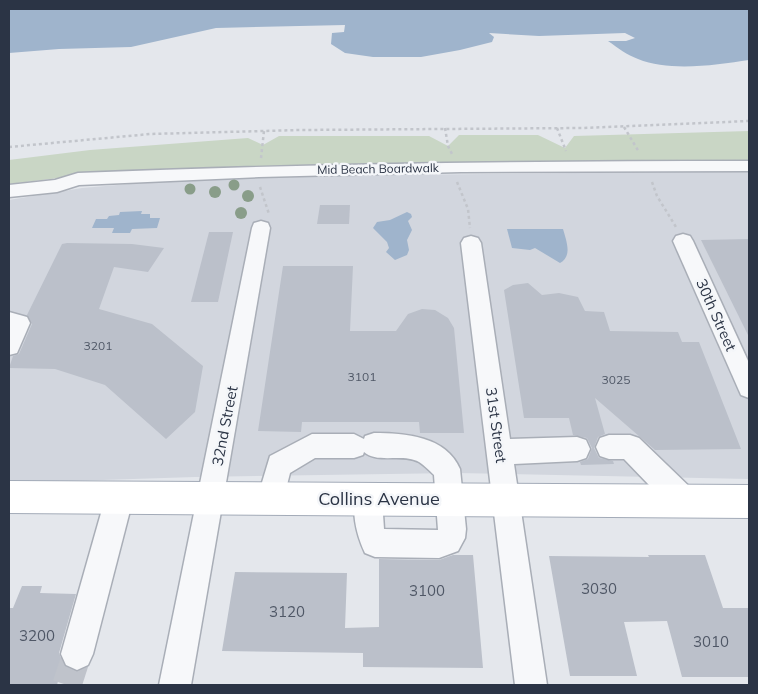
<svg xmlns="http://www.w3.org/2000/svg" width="758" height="694" font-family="Mulish,sans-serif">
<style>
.built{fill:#d2d6de}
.green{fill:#c9d6c5}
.water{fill:#9fb4cc}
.building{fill:#bbc0ca}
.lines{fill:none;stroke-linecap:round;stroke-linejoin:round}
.minor-tunnel{stroke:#bfc3cb;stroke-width:29;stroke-dasharray:29 14;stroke-linecap:butt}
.minor-casing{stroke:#a9aeb7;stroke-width:3}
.major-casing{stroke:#a3abb8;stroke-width:2}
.path{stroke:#c2c5cb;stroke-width:2.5;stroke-dasharray:3 3;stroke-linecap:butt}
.minor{fill:#f7f8fa;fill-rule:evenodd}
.major{fill:#fff;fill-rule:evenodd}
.tree{fill:#899d89}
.labels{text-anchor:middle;stroke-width:5;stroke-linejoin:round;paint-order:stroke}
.far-street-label{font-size:12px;fill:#2b3445;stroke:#f4f6f9}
.number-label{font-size:12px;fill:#4f5766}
.street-label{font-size:15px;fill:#2b3445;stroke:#f4f6f9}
.near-number-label{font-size:15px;fill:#4f5766}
.near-street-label{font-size:18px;fill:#2b3445;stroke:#f4f6f9}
</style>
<rect width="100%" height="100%" fill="#e4e7ec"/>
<polygon class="built" points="749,171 749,479 456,473 195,477 9,483 9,200 82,188 212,177"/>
<polygon class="green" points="749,131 749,161 416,164 83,175 9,184 9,160 90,150 248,138 263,145 279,136 429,136 448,146 459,135 538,135 565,148 574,136"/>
<g class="water">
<path d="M9,9H749V60C716,65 670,72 638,59C627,55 618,48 608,41H626L635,38L625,33L539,36L489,33L494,37L492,42L460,50L421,57H373L345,53L331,44L332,33L344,32L345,25L216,28L131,47L59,49L9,53Z"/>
<polygon points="142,211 141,214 150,214 150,218 160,218 157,228 132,229 130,233 112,233 114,228 92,228 96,219 107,219 109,216 119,215 120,212"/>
<polygon points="407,212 411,214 412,217 408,221 412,230 407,240 409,250 407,255 395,260 386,252 389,248 387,242 373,228 377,222 390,220"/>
<path d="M507,229H563C566,240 573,256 560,263L535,248L530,250L512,248Z"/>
</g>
<g class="building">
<polygon points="320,205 350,205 349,224 317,224"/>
<polygon points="209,232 233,232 218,302 191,302"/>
<polygon points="749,239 749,337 701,240"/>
<polygon points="67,243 132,244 164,248 148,272 114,267 99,309 152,324 203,366 195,412 166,439 105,385 55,369 9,368 13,356 19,354 32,324 27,315 62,244"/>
<polygon points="283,266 353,266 350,331 396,331 408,314 422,309 435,310 448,318 454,328 464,433 420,433 419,422 302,422 301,432 258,431"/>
<polygon points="528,283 542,295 559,293 578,297 585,311 604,312 610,331 678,332 682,342 699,342 741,449 655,450 595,398 605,434 598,437 594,448 599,458 613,461 614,464 581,465 580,462 588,459 592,448 587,438 573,435 569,418 524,418 504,290 513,285"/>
<polygon points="453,555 473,555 483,668 363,667 363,653 222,651 235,572 347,573 345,628 379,627 379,559 439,560"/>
<polygon points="648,555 705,555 723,608 749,608 749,677 682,677 667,621 624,622 637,676 570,676 549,556 649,557"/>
<polygon points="22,586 42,586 40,593 76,594 59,653 63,663 57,685 9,685 9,608 13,608"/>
</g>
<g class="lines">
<polyline class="minor-tunnel" points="67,685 77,654"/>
<defs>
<g id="minor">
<path d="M749,161V171L461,172L259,177L79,185L57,192L9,197V185L55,180L78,173C302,164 525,161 749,161Z"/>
<polygon points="261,221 268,223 270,228 191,685 159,685 252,228 254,223"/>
<polygon points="683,234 690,236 693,241 749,363 749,398 741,395 673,241 676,236"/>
<polygon points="471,236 478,238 481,243 510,439 577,437 586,440 590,449 586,458 577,461 514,464 547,685 515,685 461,243 464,238"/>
<polygon points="9,312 27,317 30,323 17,353 9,355"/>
<path d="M374,433C405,433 446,436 460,469L466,529L465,538L458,551L439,558L375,557L365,553C356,534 350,509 358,489L368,485L378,489L382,499L384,529L438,530L434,475C430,471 424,465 419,462C403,453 377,464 364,452L363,455L354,458H315L290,473L281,509L271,513L261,509L257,499L270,456L312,434H354L364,439L365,436Z"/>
<polygon points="609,435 630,435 639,438 695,492 699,502 695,512 685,516 675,512 624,459 609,459 600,456 596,447 600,438"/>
<polygon points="119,485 129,489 133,499 93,654 88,665 77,670 66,665 61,654 105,499 109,489"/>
</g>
<polygon id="major" points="9,481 749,485 749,518 9,513"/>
</defs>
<use href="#minor" class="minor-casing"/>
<use href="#major" class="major-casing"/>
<g class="path">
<polyline points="624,127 639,152"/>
<polyline points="445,128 448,146 452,154"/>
<polyline points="557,128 566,151"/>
<polyline points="9,147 150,134 301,130 583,128 749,121"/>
<polyline points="261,158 264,131"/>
<polyline points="457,182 468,209 470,228"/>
<polyline points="652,182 657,196 676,227"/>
<polyline points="260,187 269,214"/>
</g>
<use href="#minor" class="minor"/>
<use href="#major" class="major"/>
</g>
<g class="tree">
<circle cx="234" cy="185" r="5.5"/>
<circle cx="190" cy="189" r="5.5"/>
<circle cx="215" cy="192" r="6"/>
<circle cx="248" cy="196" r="6"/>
<circle cx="241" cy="213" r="6"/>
</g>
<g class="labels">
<g class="far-street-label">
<text transform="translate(378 169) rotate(-1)" y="4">Mid Beach Boardwalk</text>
</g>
<g class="number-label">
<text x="98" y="350">3201</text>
<text x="362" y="381">3101</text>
<text x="616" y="384">3025</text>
</g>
<g class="street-label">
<text transform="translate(716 315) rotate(66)" y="5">30th Street</text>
<text transform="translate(496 425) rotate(82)" y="5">31st Street</text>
<text transform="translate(225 426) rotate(-79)" y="5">32nd Street</text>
</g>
<g class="near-number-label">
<text x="599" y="594">3030</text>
<text x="427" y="596">3100</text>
<text x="287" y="617">3120</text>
<text x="37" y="641">3200</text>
<text x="711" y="647">3010</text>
</g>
<g class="near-street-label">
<text x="379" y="505">Collins Avenue</text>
</g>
</g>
<rect width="758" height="694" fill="none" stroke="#2b3445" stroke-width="20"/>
</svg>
